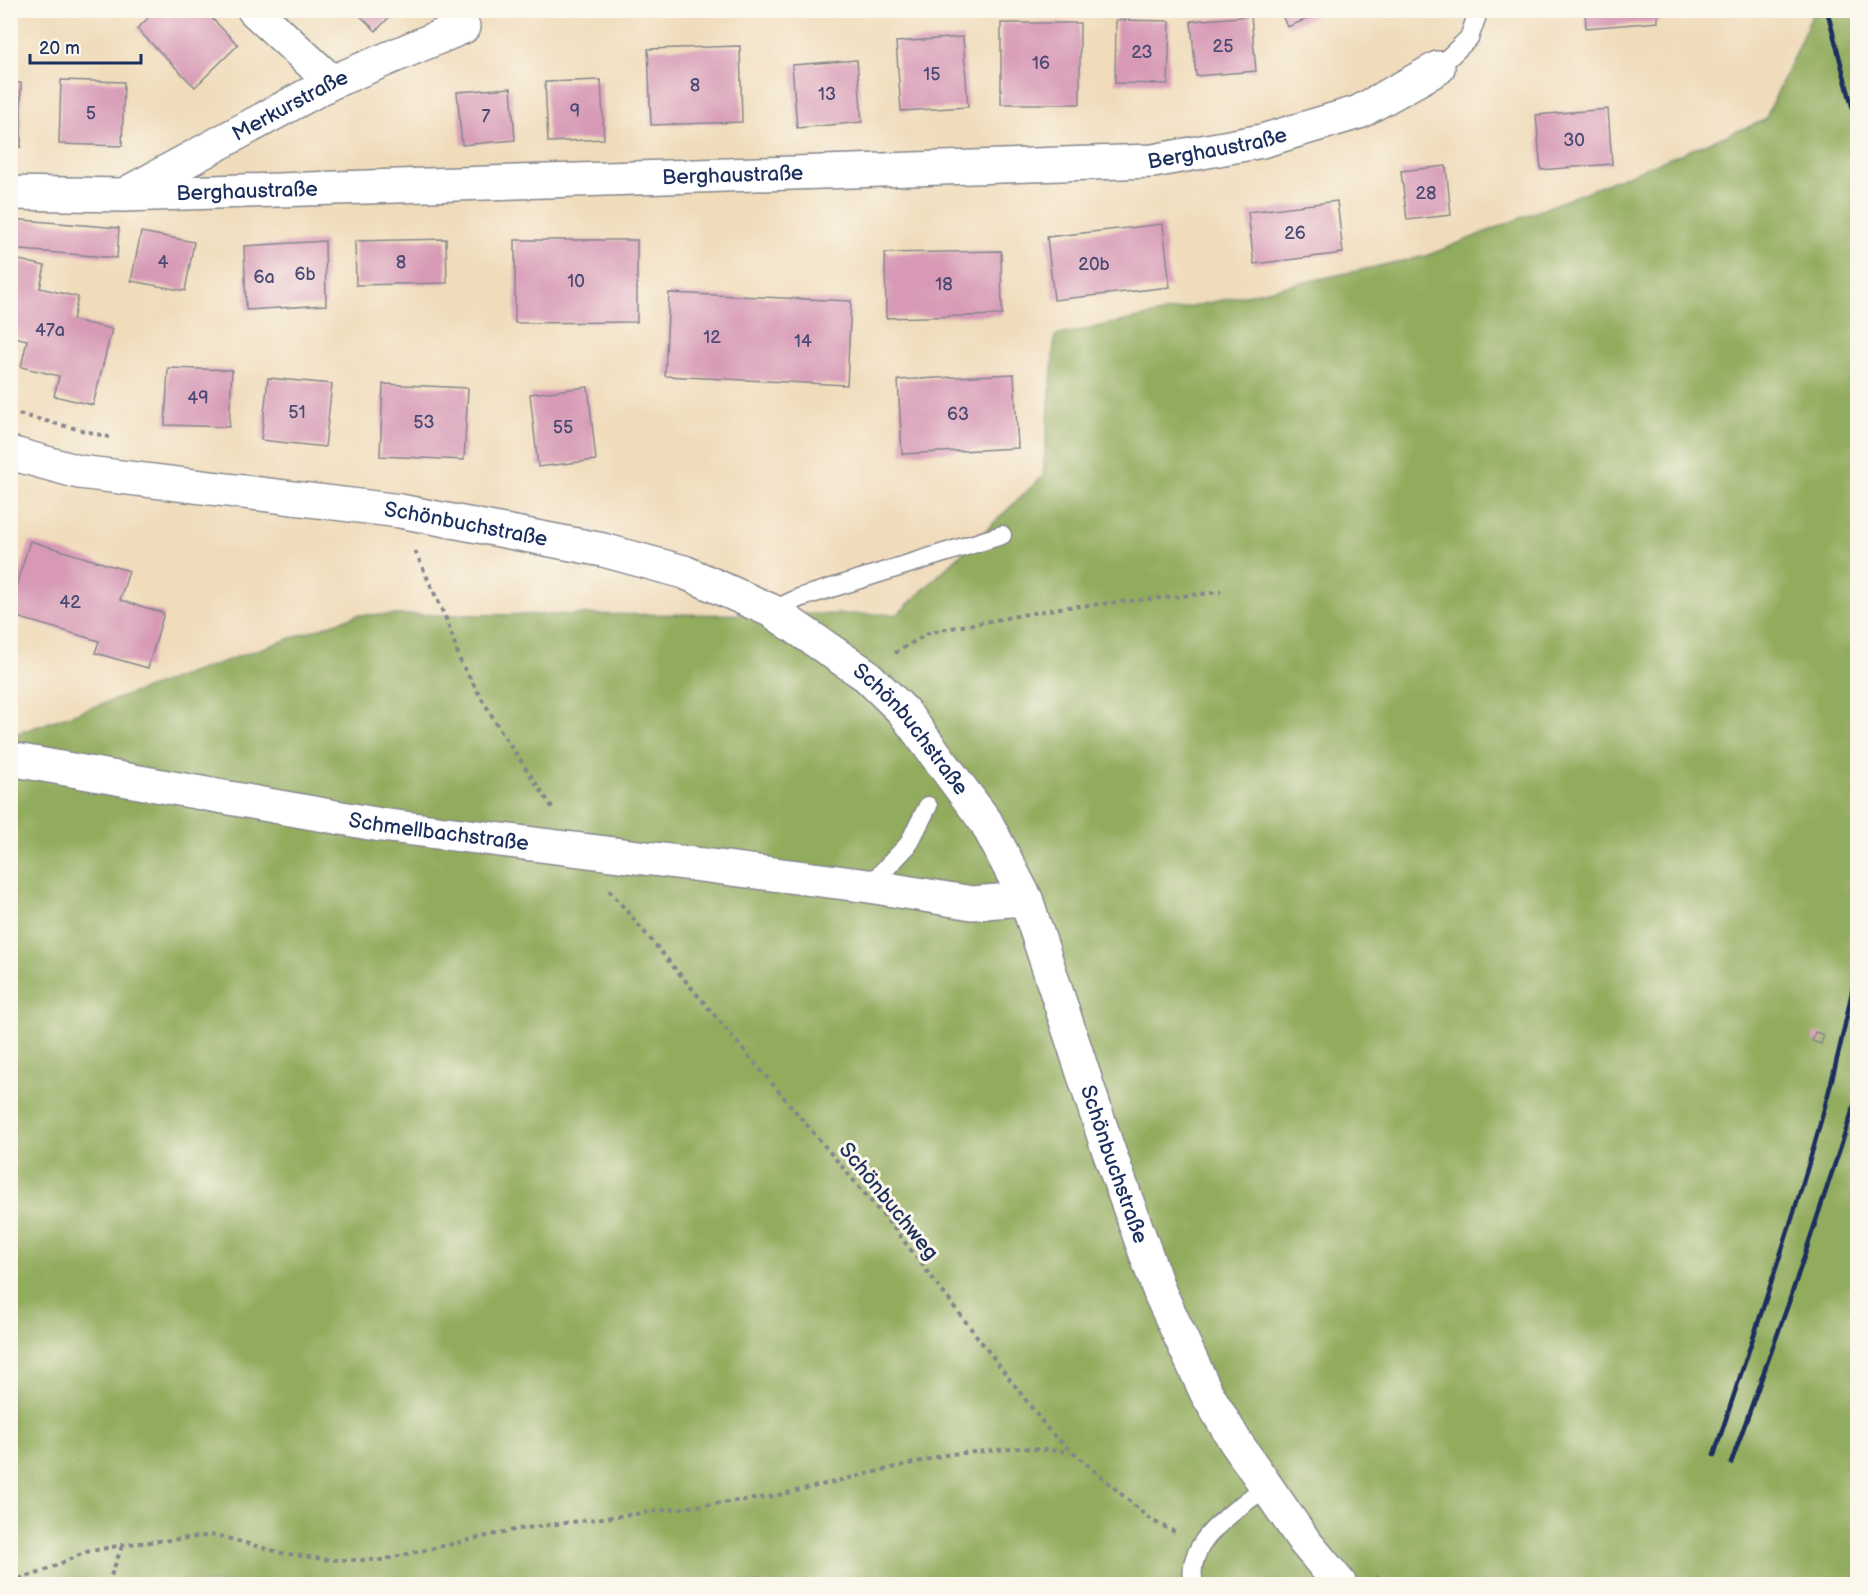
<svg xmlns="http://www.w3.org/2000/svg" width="1868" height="1595" font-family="'Balsamiq Sans',sans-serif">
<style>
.forest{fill:#92ac5d;stroke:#566e5e;stroke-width:1.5}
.building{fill:#d799b5}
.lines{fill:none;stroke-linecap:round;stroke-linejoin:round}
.lane-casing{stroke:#86868c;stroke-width:21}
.street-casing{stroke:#86868c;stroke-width:36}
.secondary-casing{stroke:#86868c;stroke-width:36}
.path{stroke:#86868c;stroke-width:4;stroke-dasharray:4.5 4.5;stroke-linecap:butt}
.lane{stroke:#fff;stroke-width:18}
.street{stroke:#fff;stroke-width:33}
.secondary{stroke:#fff;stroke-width:33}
.rail{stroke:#1b2f5e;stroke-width:4.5}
.labels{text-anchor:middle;stroke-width:6;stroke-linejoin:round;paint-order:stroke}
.number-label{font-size:18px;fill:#4a4a74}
.street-label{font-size:21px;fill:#1b2f5e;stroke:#fbf7ec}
</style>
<rect width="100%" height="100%" fill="#fbf7ec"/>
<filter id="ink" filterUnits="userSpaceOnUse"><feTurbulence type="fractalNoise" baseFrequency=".0167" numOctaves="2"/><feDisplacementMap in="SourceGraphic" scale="12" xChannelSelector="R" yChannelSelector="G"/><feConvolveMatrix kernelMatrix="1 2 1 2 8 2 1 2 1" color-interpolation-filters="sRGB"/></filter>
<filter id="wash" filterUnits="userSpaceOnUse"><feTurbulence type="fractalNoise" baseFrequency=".008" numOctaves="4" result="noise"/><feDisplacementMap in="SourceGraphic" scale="24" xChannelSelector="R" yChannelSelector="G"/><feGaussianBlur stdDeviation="1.35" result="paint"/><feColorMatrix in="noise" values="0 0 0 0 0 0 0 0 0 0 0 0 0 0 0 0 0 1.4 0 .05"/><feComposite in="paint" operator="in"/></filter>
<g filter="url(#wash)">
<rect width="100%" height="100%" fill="#f0dcbb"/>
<polygon class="forest" points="1814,11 1857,11 1857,1584 11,1584 10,736 358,615 898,614 1043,476 1055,336 1426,256 1765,120"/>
<g id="blocks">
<g class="building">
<polygon points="156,10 204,10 238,45 195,87 137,29"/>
<polygon points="354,10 396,10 376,31"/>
<polygon points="1280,10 1327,10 1327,11 1287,27"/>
<polygon points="1585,10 1658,10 1658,22 1586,28"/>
<polygon points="1251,16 1256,71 1196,76 1191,21"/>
<polygon points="1116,20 1170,21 1168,84 1115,83"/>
<rect x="1001" y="23" width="79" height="81"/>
<polygon points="963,37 968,107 901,111 896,42"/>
<polygon points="740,46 742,122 651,125 648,49"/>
<polygon points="857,60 862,122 797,128 792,65"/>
<polygon points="61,80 124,82 122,146 59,144"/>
<polygon points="601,80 604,139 548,142 545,82"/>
<rect x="10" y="83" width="11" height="64"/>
<polygon points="511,88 515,140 462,145 457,92"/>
<polygon points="1608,109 1612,164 1541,170 1536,115"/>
<polygon points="1446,166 1451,215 1407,220 1401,171"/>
<polygon points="1337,201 1343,253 1254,264 1248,212"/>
<polygon points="10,219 119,228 117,258 10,249"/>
<polygon points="1163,224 1170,287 1054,300 1047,237"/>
<polygon points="141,232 194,242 185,291 131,281"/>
<polygon points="446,239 447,283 356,285 355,241"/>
<polygon points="515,240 637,240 637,322 515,323"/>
<polygon points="325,241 326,305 246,310 244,246"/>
<polygon points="1001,251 1002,315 886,318 885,253"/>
<polygon points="15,259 45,266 40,288 78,297 73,320 112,329 93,405 54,396 59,376 21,367 27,340 10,336 10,276"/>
<polygon points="669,293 851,301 847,385 665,376"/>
<polygon points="168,368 232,370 229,427 165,425"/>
<polygon points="1014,374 1018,448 902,454 898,380"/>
<polygon points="268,378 332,384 325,447 261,440"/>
<polygon points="383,384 468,388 464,460 380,456"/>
<polygon points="588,387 596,460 538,467 530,394"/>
<polygon points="30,541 129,571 120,600 164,613 148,668 95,653 99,641 10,615 10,605"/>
<polygon points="1815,1032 1824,1035 1821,1044 1812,1041"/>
</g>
</g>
</g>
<g filter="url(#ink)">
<use href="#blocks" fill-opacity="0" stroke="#86868c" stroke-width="1.5"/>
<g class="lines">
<defs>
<g id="lane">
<polyline points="1438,68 1469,38 1479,10"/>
<polyline points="772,611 799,598 1002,535"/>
<polyline points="869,886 908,845 928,806"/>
<path d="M1194,1584C1183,1541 1236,1511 1265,1487"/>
</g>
<g id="street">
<polyline points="254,10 332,82"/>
<path id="s1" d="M129,192L332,82L463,27"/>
<path id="s2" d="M10,193L123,195L1153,161L1262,141L1359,112L1438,68"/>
<path id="s3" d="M10,759L381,825L869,886L972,903L1026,899"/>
</g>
<g id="secondary">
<path id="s4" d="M10,453L79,472L400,511L603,550L684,572L772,611L866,675L903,711L986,822L1026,899L1107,1146L1160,1293L1206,1392L1235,1441L1305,1542L1340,1584"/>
</g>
</defs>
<use href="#lane" class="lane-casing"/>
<use href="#street" class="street-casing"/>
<use href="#secondary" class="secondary-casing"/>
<g class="path">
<polyline points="495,15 505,10"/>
<polyline points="10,412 109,437"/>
<polyline points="415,551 447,621 461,663 502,733 554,810"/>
<polyline points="895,653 930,632 1060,608 1221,592"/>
<polyline points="609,890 897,1232 1051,1433 1151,1520 1177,1533"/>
<polyline points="1375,1576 1383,1584"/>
<polyline points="10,1581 39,1573 86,1552 122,1545 216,1535 282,1553 330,1560 381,1560 518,1529 775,1496 950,1454 1023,1448 1070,1452"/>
<polyline points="108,1584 122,1546"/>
</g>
<use href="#lane" class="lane"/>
<use href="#street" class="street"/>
<use href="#secondary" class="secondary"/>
<g class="rail">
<polyline points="1827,10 1858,129"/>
<path d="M1714,1455C1767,1293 1828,1129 1858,960"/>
<polyline points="1731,1463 1788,1305 1858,1094"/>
</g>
</g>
</g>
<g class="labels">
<g class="number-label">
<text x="1223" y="52">25</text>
<text x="1142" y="58">23</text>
<text x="1041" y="69">16</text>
<text x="932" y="80">15</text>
<text x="695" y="91">8</text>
<text x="827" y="100">13</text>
<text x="575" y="117">9</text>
<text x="91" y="119">5</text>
<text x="486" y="122">7</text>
<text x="1574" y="146">30</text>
<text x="1426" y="199">28</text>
<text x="1295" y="239">26</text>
<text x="163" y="268">4</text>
<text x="401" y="268">8</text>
<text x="1094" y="270">20b</text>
<text x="305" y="280">6b</text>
<text x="264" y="283">6a</text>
<text x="576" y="287">10</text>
<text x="944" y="290">18</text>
<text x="50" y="336">47a</text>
<text x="712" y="343">12</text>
<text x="803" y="347">14</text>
<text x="198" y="404">49</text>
<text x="297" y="418">51</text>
<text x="958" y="420">63</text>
<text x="424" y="428">53</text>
<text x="563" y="433">55</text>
<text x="70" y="608">42</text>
</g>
<g class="street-label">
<text dy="7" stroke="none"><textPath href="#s1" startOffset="183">Merkurstraße</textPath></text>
<text dy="7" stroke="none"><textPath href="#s2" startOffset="1209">Berghaustraße</textPath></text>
<text dy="7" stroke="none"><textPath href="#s2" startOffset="723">Berghaustraße</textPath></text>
<text dy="7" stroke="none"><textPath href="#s2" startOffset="237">Berghaustraße</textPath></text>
<text dy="7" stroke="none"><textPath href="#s4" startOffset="462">Schönbuchstraße</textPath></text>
<text dy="7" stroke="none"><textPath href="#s4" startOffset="966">Schönbuchstraße</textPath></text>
<text dy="7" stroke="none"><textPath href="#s3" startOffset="435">Schmellbachstraße</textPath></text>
<text dy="7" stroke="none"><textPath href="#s4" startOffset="1452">Schönbuchstraße</textPath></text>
<text transform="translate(889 1201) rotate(51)" y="7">Schönbuchweg</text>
</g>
</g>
<rect width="1868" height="1595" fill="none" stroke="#fbf7ec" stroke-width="36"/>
<path d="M30 54v9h111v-9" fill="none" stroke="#1b2f5e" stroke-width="3"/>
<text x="39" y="54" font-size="18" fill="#1b2f5e" stroke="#fbf7ec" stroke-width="4.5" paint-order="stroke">20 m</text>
</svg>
